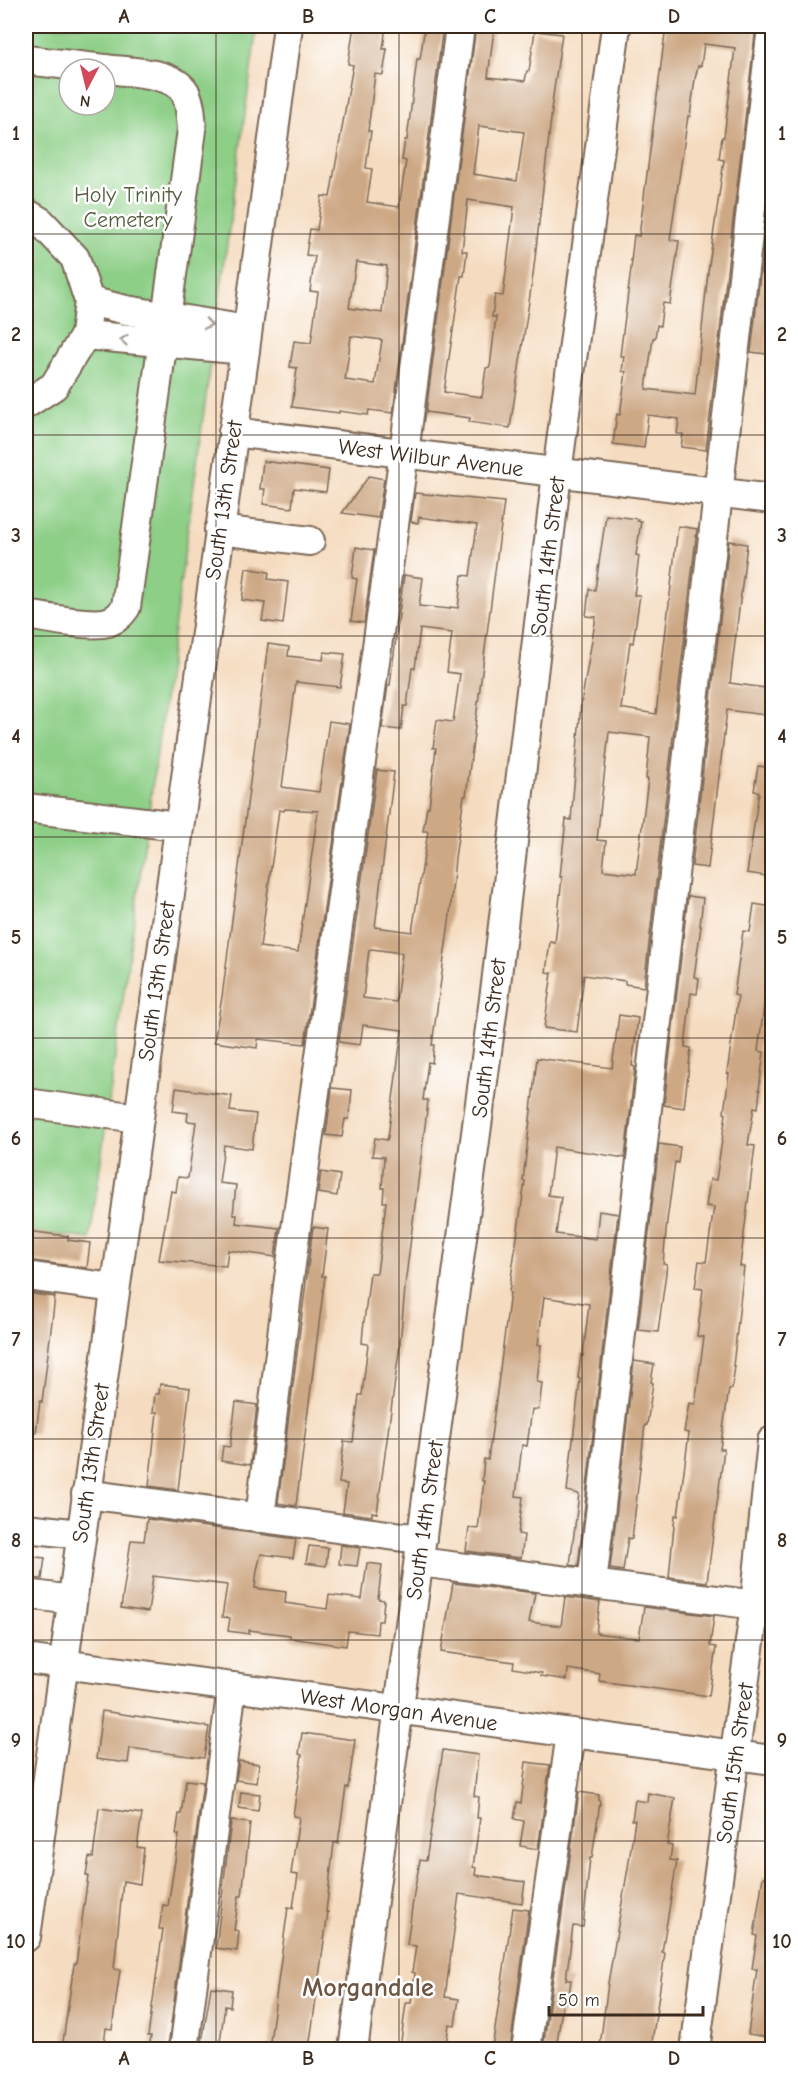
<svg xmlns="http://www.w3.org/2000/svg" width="798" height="2075" font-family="'Comic Neue',sans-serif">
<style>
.green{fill:#8dcf87;stroke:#647c52;stroke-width:1.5;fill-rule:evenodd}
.building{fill:#cda885;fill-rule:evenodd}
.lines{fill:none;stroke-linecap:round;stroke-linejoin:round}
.minor-casing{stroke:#7c6857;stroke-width:32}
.minor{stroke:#fff;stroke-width:28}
.oneway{stroke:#a79f9a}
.grid{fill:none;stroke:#3b2a1e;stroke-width:1.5;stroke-opacity:0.55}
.labels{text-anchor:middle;stroke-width:5;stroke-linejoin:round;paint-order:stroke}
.park-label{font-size:22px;fill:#545c3e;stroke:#fff}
.street-label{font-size:22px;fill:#3b2a1e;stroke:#fff}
.quarter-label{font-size:26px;font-weight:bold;fill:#6e5642;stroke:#fff}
.neatline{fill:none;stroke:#3b2a1e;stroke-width:2}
.grid-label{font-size:20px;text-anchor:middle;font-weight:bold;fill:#3b2a1e}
</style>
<rect width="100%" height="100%" fill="#fff"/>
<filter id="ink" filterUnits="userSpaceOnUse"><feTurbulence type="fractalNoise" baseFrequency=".0167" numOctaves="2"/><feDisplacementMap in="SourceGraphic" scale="12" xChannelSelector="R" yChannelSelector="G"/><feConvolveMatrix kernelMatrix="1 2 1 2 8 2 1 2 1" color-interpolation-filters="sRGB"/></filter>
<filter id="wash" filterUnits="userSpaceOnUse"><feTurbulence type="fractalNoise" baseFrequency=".008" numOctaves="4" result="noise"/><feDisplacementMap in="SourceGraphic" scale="24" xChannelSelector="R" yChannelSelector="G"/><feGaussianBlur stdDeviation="1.35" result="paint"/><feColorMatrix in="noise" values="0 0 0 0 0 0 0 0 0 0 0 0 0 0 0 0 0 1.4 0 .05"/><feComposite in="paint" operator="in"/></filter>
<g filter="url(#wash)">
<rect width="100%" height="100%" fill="#f5dcc0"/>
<path class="green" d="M26,26H257L90,1239L26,1231ZM69,69H105V105H69Z"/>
<g id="blocks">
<g class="building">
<path d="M354,26H386L383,49H387L383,75L375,74L368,131H371L366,168L372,169L367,202L399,207L406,161L402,160L405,140H407L417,59H420L425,26H443L393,413L369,410L368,415L339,411V413L292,407L297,368L290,367L294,341L311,343L318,292L310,291L315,256L306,255L310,229L317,230L322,196L330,197L353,65L348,64ZM356,262L387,266L382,313L349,308ZM351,336L382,340L375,384L345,380Z"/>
<path d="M666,26H756L706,450L681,447L683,434H677L679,419L648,415L644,448L613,444L617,414L620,415L626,372L622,371L624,356H620L632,261H631L634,235L639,236ZM704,44L735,48L724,137H722L719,159L724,160L708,272L695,395L646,389L653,338H655L657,325L660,326L663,303L670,304L679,241L670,240L688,116H690L695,79L698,66H701Z"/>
<path d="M476,27L494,29L488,77L525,81L527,71H529L535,31L562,34L551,110H552L533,275L510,428L469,422L470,418L426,412ZM479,126L524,132L517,181L473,174ZM468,200L514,207L503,296L495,295L492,317H496L490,367L486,368L482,397L444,392L461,276H464L467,251H462Z"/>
<polygon points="766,225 772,226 772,318 770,318 766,354 751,352"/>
<polygon points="263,461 329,470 326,492 294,488 292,508 263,504 265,489 260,489"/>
<polygon points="369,476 384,479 378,518 342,513"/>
<path d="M415,493L504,502L466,796H464L455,858L450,915L432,1045H434L432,1063L428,1062L423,1100H428L427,1110L406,1277L400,1344L377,1513L372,1512V1516L343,1512L347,1484L339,1483L344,1441L353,1442L359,1395H362L368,1344L362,1343L363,1330L370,1273H377L386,1202H383L384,1188H382L384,1157L372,1156L375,1138L387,1140L388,1137L402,1030L363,1025L360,1045L339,1042L377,770L394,772L375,927L412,932L428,831H423L427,807H429L436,748H433L437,720L453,722L460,674L447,672L452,633L420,629L415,668H412L407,706H404L401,730L382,728L388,685H390L404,575L423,578L419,606L450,609V607L458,608L462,575L470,576L477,525L419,517L418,523L411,522ZM371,949L402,953L396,1002L363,998L369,950Z"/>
<path d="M606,515L638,519L637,521H641L636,555L639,556L634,595H640L633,643L630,642L621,709H625L656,714L678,526L697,529L644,987L625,984V981L584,975L577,1032L544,1028L552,973L546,972L550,942L555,943L562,877H560L566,819L571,820L581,704L596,617L586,616L589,589L595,590ZM609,732L650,737L646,779H648L636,874L603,870L606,841L597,840Z"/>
<polygon points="729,541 747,544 730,683 772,689 772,716 727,710 708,868 692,866"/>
<polygon points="356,547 374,550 364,623 351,621 357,579 352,578"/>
<polygon points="246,568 269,572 268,579 288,582 283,624 262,621 265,603 242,600"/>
<path d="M268,644L289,647L288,656L323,660L324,652L345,654L340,687L296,682L282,787L319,792L329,721L350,724L305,1044L258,1039L257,1048L214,1042L222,997ZM285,809L318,811L298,952L260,947L279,810L284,811Z"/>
<polygon points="758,766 772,768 772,877 747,873 759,792 754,791"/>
<polygon points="688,896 703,898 700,926 701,926 694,977 699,978 697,994 691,993 685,1047 691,1048 684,1108 664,1105"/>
<polygon points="754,904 772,907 772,947 758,1051 764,1052 759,1090 760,1090 758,1108 754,1107 748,1145 755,1146 740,1266 744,1267 733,1366 735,1366 732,1389 729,1389 720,1449 724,1449 707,1582 669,1577 675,1515 678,1516 689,1433 684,1432 689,1403 695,1404 704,1337 697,1336 703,1289 695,1288 699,1261 706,1262 714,1207 706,1206 710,1179 716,1180 726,1114 724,1113 729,1074 727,1073 738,996 734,995 743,931 750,932"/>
<polygon points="619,1015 638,1018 632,1066 635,1067 625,1158 554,1147 548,1195 561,1197 556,1234 596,1239 599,1211 618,1214 578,1566 570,1565 579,1494 567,1491 580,1379 578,1378 581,1355 583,1356 589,1304 544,1297 538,1345 541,1345 537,1382 542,1383 539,1410 532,1409 527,1446 522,1445 516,1496 523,1497 518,1534 524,1535 521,1558 466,1551 469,1528 478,1529 484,1481 482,1481 484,1459 488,1460 510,1293 509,1292 525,1181 523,1181 537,1058 612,1068"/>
<polygon points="176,1088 232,1096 230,1111 256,1114 252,1149 224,1145 219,1183 236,1185 233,1215 237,1215 236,1223 279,1228 275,1257 228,1250 226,1266 159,1260 171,1191 176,1192 178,1177 188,1178 196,1122 187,1121 188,1113 173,1111"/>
<polygon points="332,1088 352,1090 349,1119 345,1119 342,1137 326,1135"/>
<polygon points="659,1144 680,1147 678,1163 675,1162 667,1221 663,1264 667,1265 658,1332 638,1330"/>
<polygon points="321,1172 340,1175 337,1196 318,1193"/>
<polygon points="313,1227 328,1229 322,1276 325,1276 296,1506 278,1503"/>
<polygon points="26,1231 68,1236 68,1240 90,1243 87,1268 26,1260"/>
<polygon points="26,1293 55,1297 42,1402 40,1401 36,1433 26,1433"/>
<polygon points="634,1361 654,1364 651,1382 653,1383 647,1425 645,1425 632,1539 628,1538 623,1571 610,1569"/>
<polygon points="160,1384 190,1388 178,1490 149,1486 157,1412 153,1412 155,1394 159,1394"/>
<polygon points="236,1402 257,1405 250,1465 221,1461 223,1446 230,1447"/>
<polygon points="147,1519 296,1539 293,1558 261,1554 257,1570 255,1588 286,1592 285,1603 327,1609 329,1595 362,1599 367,1563 382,1565 378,1599 384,1600 382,1621 378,1621 377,1634 348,1631 346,1646 290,1638 290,1635 249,1630 249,1634 228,1631 230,1618 222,1617 227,1585 153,1576 148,1612 121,1608 131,1540 144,1541"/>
<polygon points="341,1545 360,1548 357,1566 339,1564"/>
<polygon points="309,1546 328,1548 326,1566 306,1563"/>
<polygon points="26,1556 45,1558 42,1579 26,1578"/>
<polygon points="453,1583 535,1593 529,1622 561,1626 565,1597 600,1602 596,1633 627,1637 639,1638 644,1607 714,1616 710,1646 716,1647 709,1696 599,1681 600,1674 568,1669 567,1680 541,1676 542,1673 513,1668 514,1662 441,1652"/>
<polygon points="102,1711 209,1727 204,1758 130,1748 128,1763 96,1759"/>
<polygon points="302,1733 355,1740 348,1788 346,1787 338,1843 334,1843 326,1912 328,1912 309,2049 269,2049 288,1907 293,1908 298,1875 291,1874 299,1817 293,1816 302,1755 299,1754"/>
<polygon points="443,1750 478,1755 474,1796 479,1797 477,1818 480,1818 473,1867 476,1868 475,1875 525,1882 522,1903 459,1894 445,1997 459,1999 455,2025 449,2024 446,2045 441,2044 440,2049 400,2049 406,2003 411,2003 415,1973 412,1972 416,1946 407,1945 414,1893 420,1860 426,1861"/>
<polygon points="239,1761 259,1764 257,1783 236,1780"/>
<polygon points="526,1762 550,1765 538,1849 520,1846 524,1821 514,1819 517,1802 521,1803"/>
<polygon points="186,1780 203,1782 169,2039 167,2049 149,2049 151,2036 148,2036 163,1929 159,1929 163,1905 168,1906 179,1835 176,1835 179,1814 181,1814"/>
<polygon points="241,1792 260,1794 258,1811 239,1808"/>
<polygon points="579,1792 599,1795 599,1801 600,1802 592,1858 590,1858 583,1927 573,1926 566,1980 571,1980 568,2002 563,2002 556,2049 543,2049"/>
<polygon points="648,1793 675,1798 667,1845 672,1846 670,1860 677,1861 662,1952 665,1953 651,2049 625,2049 600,2046 608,1983 628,1868 635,1820 632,1820 635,1800 647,1802"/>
<polygon points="99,1808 142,1814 137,1847 144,1848 140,1884 123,1881 114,1969 120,1970 112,2029 106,2028 103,2049 62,2049 74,1964 76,1964 88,1876 86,1876 89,1857 93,1858"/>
<polygon points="231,1821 250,1823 242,1896 239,1896 234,1930 239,1931 237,1951 216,1948"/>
<polygon points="763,1877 772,1878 772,2038 748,2034 757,1969 752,1969 757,1936 754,1935"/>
<polygon points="513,1908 529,1910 510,2049 492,2049"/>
<polygon points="211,1987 232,1990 230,2007 225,2006 219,2049 201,2049"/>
</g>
</g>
</g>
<g filter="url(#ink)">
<use href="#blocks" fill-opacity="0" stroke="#7c6857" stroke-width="1.5"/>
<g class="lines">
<defs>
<g id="minor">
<polyline points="26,60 105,69"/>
<polyline points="26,213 41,222 75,258 89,301 85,335 54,386 26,404"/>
<polyline points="89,301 126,310 247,330"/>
<polyline points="85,335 245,350"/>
<polyline points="233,432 772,499"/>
<polyline points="219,530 310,541"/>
<path d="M26,615C47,618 89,627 108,622C117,619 121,614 126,607L192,130C191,117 191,104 185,92C172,71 127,72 105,69"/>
<polyline points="26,808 178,826"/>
<polyline points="26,1103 138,1118"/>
<polyline points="26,1276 114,1288"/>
<polyline points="86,1494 403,1537 422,1538"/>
<polyline points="260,1518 288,1286 404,453 460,26"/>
<polyline points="26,1528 80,1534"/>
<polyline points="419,1562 772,1607"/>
<polyline points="592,1584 772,27"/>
<polyline points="26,1594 72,1600"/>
<polyline points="26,1659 772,1760"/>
<polyline points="26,1937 245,350 288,26"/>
<polyline points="184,2050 232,1687"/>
<polyline points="353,2050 496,984 557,473 616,26"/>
<polyline points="526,2050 571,1733"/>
<polyline points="695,2050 755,1604 772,1441"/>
</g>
</defs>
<use href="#minor" class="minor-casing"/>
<use href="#minor" class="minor"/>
</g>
<defs><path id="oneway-chevron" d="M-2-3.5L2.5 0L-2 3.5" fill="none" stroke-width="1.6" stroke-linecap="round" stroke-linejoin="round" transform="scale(1.5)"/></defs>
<g class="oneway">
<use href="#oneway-chevron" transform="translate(208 324) rotate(9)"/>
<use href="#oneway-chevron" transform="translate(124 340) rotate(-175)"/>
</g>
</g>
<path class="grid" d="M216,26V2050M399,26V2050M582,26V2050M26,234H772M26,435H772M26,636H772M26,837H772M26,1038H772M26,1238H772M26,1439H772M26,1640H772M26,1841H772"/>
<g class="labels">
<g class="park-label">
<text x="128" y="202">Holy Trinity<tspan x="128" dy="25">Cemetery</tspan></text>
</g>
<g class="street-label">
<text transform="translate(431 457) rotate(7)" y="8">West Wilbur Avenue</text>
<text transform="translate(223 500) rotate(-82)" y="8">South 13th Street</text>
<text transform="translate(547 556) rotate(-83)" y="8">South 14th Street</text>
<text transform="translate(156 981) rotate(-82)" y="8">South 13th Street</text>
<text transform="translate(488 1038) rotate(-83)" y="8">South 14th Street</text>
<text transform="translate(90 1463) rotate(-82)" y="8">South 13th Street</text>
<text transform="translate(424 1520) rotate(-82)" y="8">South 14th Street</text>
<text transform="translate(399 1709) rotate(8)" y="8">West Morgan Avenue</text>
<text transform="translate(734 1763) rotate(-82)" y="8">South 15th Street</text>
</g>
<g class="quarter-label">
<text x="368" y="1996">Morgandale</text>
</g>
</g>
<rect width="798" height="2075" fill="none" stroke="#fff" stroke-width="66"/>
<g transform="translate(87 87) rotate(187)"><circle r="28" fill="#ffffff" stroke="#b1aaa5" stroke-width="1.5"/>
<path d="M0-4.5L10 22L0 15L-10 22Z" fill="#d1495b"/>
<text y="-9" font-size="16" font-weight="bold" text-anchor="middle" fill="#3b2a1e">N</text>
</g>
<path d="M549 2006v9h154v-9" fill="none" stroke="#3b2a1e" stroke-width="3"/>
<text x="558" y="2006" font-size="18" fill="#3b2a1e" stroke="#ffffff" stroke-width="4.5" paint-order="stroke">50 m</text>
<rect x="33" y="33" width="732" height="2009" class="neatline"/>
<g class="grid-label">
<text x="124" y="23">A</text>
<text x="308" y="23">B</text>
<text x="490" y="23">C</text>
<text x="674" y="23">D</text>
<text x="16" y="140">1</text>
<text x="782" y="140">1</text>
<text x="16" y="341">2</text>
<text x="782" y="341">2</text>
<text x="16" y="542">3</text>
<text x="782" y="542">3</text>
<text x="16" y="743">4</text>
<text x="782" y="743">4</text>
<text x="16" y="944">5</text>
<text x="782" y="944">5</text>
<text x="16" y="1145">6</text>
<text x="782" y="1145">6</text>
<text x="16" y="1346">7</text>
<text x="782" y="1346">7</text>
<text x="16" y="1547">8</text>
<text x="782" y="1547">8</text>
<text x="16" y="1747">9</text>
<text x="782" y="1747">9</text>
<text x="16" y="1948">10</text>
<text x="782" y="1948">10</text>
<text x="124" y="2065">A</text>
<text x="308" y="2065">B</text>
<text x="490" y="2065">C</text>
<text x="674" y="2065">D</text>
</g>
</svg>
